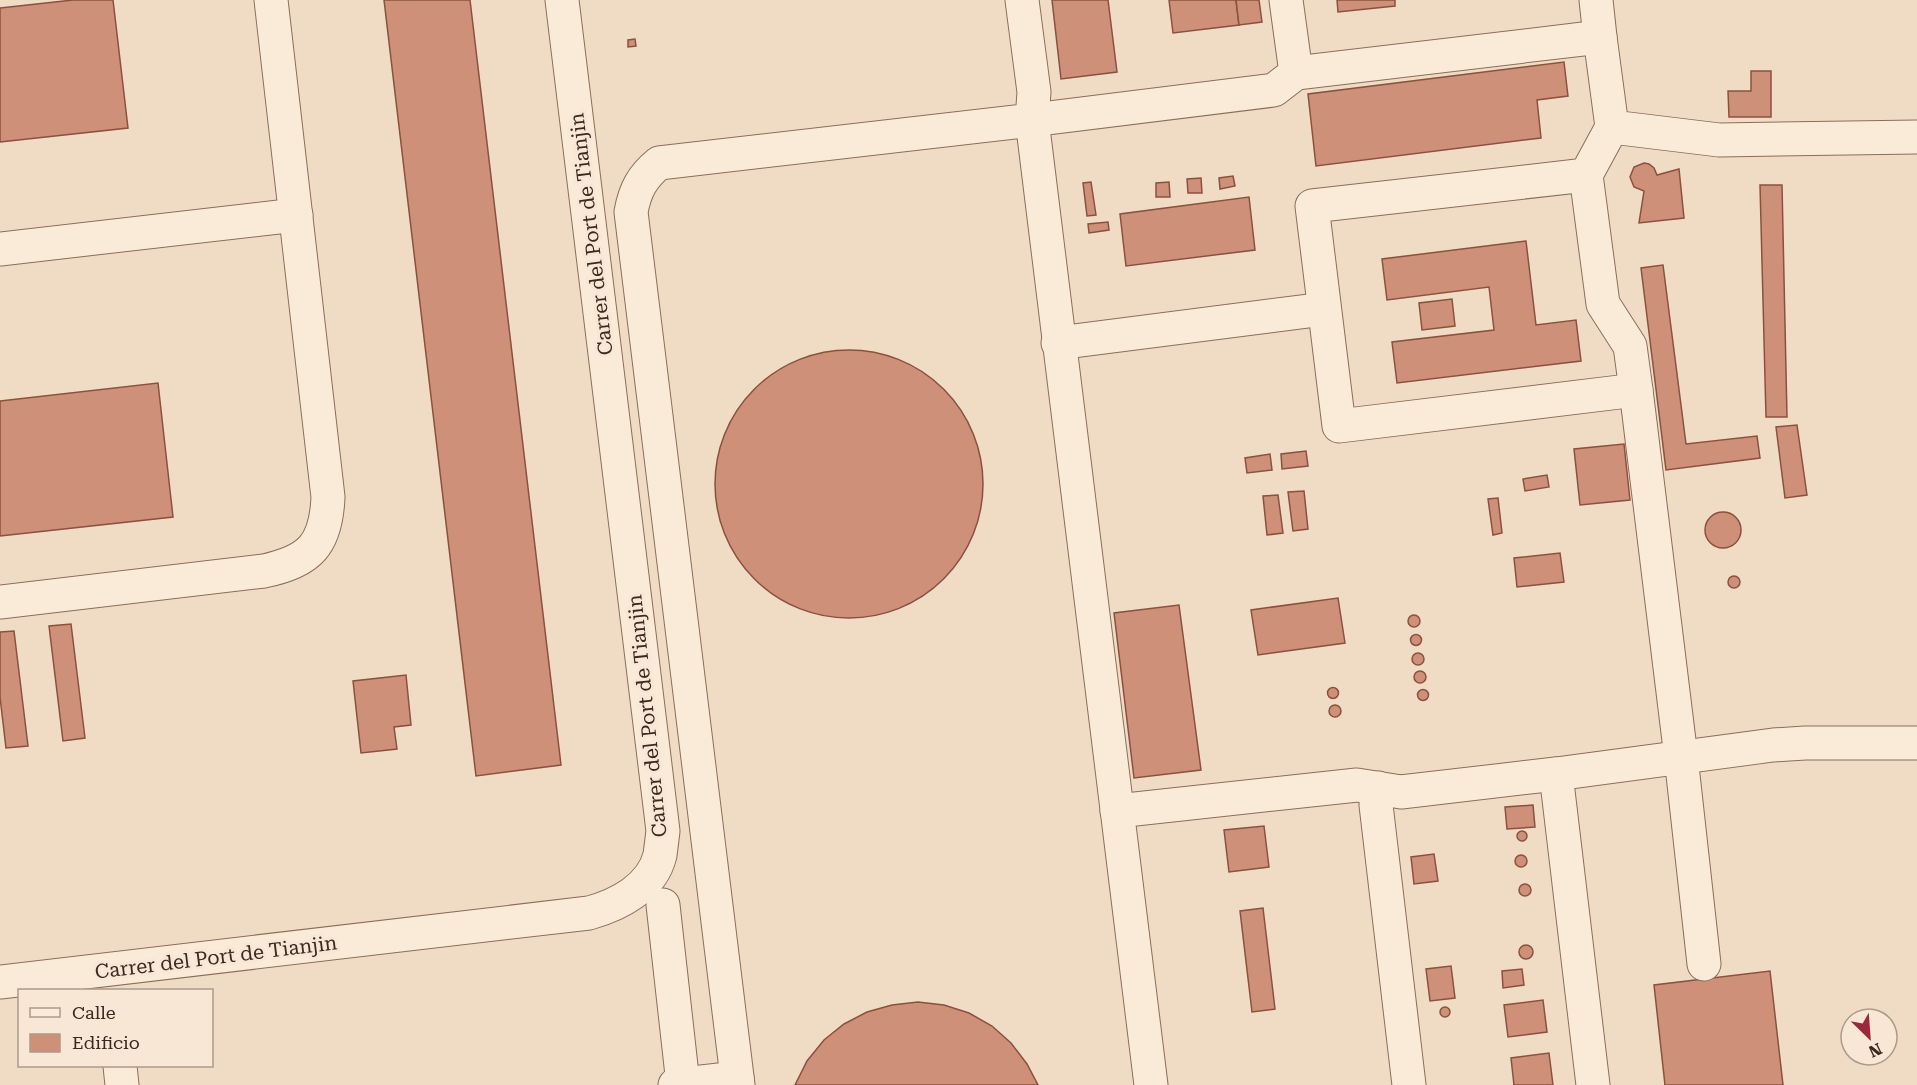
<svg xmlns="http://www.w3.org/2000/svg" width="1917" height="1085" font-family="'Roboto Serif',serif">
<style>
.building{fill:#cf9079;stroke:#8b513f;stroke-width:1.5}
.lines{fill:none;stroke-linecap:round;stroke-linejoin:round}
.minor-casing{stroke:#8b6d5a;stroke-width:35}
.minor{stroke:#faebd8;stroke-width:33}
.labels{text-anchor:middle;stroke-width:6;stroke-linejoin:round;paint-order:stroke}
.street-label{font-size:20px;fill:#3b281e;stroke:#f7e7d4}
</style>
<rect width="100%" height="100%" fill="#f0dcc4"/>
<g class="building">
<polygon points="73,0 113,0 128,128 0,142 0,8"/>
<polygon points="384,0 470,0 561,765 476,776"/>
<polygon points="1052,0 1108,0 1117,72 1061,79"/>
<polygon points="1169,0 1236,0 1239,25 1173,33"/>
<polygon points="1236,0 1259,0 1262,22 1239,25"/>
<polygon points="1337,0 1395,0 1395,6 1338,12"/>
<polygon points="635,39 636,46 628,47 628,40"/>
<polygon points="1564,62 1568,96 1537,100 1541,138 1316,166 1308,94"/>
<polygon points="1751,71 1771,71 1771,117 1729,117 1728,91 1751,91"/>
<polygon points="1644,163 1649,164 1654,168 1657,175 1679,169 1684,218 1639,223 1644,191 1634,187 1630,177 1634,167"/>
<polygon points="1233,176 1235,186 1220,189 1219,178"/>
<polygon points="1201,178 1202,193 1188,193 1187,179"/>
<polygon points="1091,182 1096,215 1087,216 1083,183"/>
<polygon points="1169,182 1170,197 1156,197 1156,183"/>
<polygon points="1760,185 1782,185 1787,417 1766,417"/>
<polygon points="1249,197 1255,250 1126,266 1120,214"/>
<polygon points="1108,222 1109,230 1089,233 1088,224"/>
<polygon points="1526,241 1536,325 1576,320 1581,361 1397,383 1392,342 1494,330 1489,287 1387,300 1382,259"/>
<polygon points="1663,265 1686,444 1757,436 1760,458 1666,470 1641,268"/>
<polygon points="1452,299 1455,326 1422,330 1419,303"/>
<circle cx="849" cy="484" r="134"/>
<polygon points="158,383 173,517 0,536 0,401"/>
<polygon points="1797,425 1807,495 1785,498 1776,427"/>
<polygon points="1624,444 1630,500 1580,505 1574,449"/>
<polygon points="1306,451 1308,466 1282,469 1281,454"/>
<polygon points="1270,454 1272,470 1247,473 1245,458"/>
<polygon points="1547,475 1549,487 1525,491 1523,479"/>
<polygon points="1304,491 1308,529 1293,531 1288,492"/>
<polygon points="1278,495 1283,533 1267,535 1263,496"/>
<polygon points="1498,498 1502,533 1493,535 1488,499"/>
<circle cx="1723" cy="530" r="18"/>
<polygon points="1560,553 1564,582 1517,587 1514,558"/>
<circle cx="1734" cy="582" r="6"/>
<polygon points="1338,598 1345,643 1258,655 1251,610"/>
<polygon points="1179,605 1201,770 1134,778 1114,613"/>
<circle cx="1414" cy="621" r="6"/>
<polygon points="71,624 85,738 63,741 49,626"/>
<polygon points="14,631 28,746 6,748 0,697 0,632"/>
<circle cx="1416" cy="640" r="5.5"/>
<circle cx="1418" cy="659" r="6"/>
<circle cx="1420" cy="677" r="6"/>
<polygon points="406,675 411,725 394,727 397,749 361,753 353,681"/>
<circle cx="1333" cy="693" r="5.5"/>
<circle cx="1423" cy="695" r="5.5"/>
<circle cx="1335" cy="711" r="6"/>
<polygon points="1533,805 1535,827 1507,829 1505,807"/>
<polygon points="1264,826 1269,867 1229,872 1224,830"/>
<circle cx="1522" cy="836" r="5"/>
<polygon points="1434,854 1438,881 1414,884 1411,857"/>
<circle cx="1521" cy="861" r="6"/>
<circle cx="1525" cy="890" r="6"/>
<polygon points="1263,908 1275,1009 1252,1012 1240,911"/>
<circle cx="1526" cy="952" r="7"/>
<polygon points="1451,966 1455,998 1430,1001 1426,969"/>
<polygon points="1522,969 1524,985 1503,988 1502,971"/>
<polygon points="1770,971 1783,1085 1665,1085 1654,985"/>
<polygon points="1543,1000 1547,1032 1508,1037 1504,1005"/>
<polygon points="918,1002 944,1005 969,1013 992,1026 1011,1043 1027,1064 1038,1085 795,1085 807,1061 824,1040 844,1024 867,1012 892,1005"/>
<circle cx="1445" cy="1012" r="5"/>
<polygon points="1549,1053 1553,1085 1514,1085 1511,1058"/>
</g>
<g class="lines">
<defs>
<g id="minor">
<polyline points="1286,0 1296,73"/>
<polyline points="1596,0 1600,37"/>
<polyline points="1612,127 1586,175 1312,206 1339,426 1636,390 1681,757 1704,964"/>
<polyline points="1586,175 1603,304 1630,346 1636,390"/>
<polyline points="0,249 296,215"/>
<polyline points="1058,343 1324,309"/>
<path d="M0,602L264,571C310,561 326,545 328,497L271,0"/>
<polyline points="1378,788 1376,805 1409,1085"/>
<polyline points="1117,811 1357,785 1401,792 1556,774"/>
<polyline points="663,905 683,1084"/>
<path d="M0,982L589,913C618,905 652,888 660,855C661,847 662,839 663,831L562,0"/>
<polyline points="120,1066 122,1085"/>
<polyline points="675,1085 737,1078"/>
<path d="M738,1085L631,212C635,190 642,177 659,163L1032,120L1034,92L1022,0"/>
<polyline points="1151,1085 1032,120 1274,90 1296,73 1600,37 1612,127 1719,140 1917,137"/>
<polyline points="1593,1085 1556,774 1773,745 1805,743 1917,743"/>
</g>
</defs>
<use href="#minor" class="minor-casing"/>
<use href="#minor" class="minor"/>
</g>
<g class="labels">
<g class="street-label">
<text transform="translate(591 234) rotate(-97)" y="7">Carrer del Port de Tianjin</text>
<text transform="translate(647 716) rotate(-96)" y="7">Carrer del Port de Tianjin</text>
<text transform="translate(216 957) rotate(-7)" y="7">Carrer del Port de Tianjin</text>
</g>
</g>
<rect x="18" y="989" width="195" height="78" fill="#f7e7d4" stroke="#ac9b8b" stroke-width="1.5"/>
<rect x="30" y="1008" width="30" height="9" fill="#faebd8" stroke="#ac9b8b" stroke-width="1.5"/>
<text x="72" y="1019" font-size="18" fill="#3b281e">Calle</text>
<rect x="30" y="1034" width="30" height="18" fill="#cf9079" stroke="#ac9b8b" stroke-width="1.5"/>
<text x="72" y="1049" font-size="18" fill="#3b281e">Edificio</text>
<g transform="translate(1869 1037) rotate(155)"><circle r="28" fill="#f7e7d4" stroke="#ac9b8b" stroke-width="1.5"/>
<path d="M0-4.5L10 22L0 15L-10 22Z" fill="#9c283b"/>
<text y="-9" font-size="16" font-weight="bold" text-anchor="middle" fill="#3b281e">N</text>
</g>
</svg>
